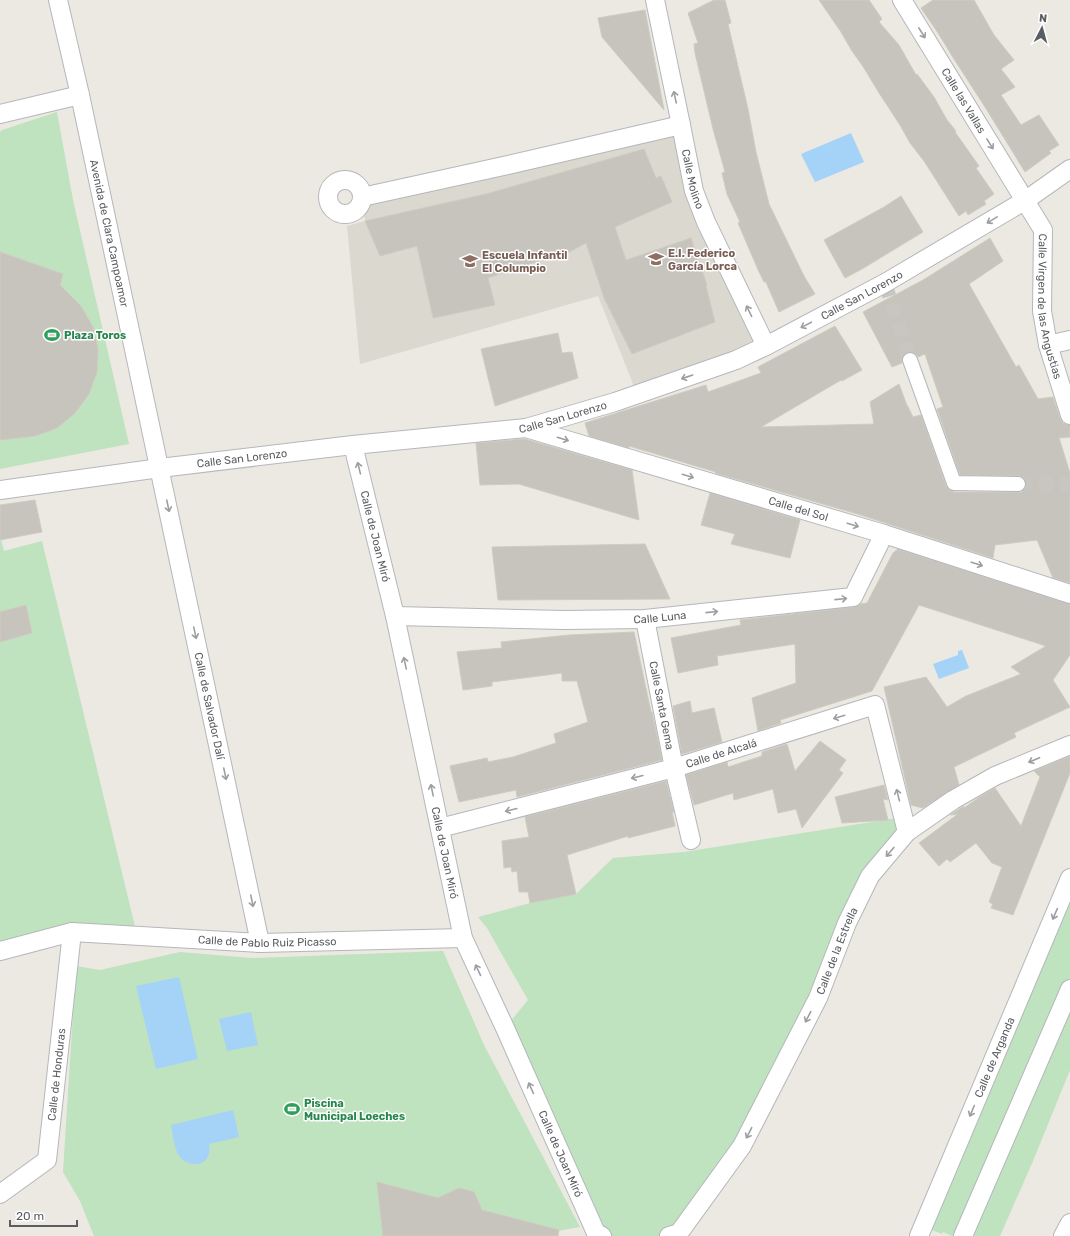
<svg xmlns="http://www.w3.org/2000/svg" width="1070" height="1236" font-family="Rubik,sans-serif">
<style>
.education{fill:#dbd8cf}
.green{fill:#bfe2bf}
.water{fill:#a5d3f8}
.building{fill:#c7c4be;stroke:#cfcbc0}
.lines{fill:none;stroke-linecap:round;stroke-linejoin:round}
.pedestrian-tunnel{stroke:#c7c6c1;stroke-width:14;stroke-dasharray:14 7;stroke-linecap:butt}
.pedestrian-casing{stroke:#b4b7bb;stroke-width:16}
.minor-casing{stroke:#b4b7bb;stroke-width:20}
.pedestrian{stroke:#fff;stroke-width:14}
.minor{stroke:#fff;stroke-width:18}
.oneway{stroke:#9c9ea0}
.labels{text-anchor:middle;stroke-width:3;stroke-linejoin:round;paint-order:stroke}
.street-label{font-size:11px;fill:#5a5d61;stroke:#fff}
.education-label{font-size:11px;font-weight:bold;fill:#785e54;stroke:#fff;text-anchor:start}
.leisure-label{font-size:11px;font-weight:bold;fill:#27864d;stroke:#fff;text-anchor:start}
</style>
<rect width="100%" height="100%" fill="#ebe9e1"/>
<polygon class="education" points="681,125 694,191 766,346 637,394 598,296 360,364 347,226 365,221 362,197"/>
<g class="green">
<polygon points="57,112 73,200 129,444 0,469 0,132 2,130"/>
<polygon points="0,535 4,551 42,541 137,935 72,932 0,951"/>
<polygon points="903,817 907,832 870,876 742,1146 669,1236 602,1236 505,1028 528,1000 487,928 478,917 530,903 576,894 613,858 684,852"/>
<polygon points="1070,872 1070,1070 1033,1161 1000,1236 952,1236 943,1232 942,1234 932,1230 933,1227 924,1223"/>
<polygon points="443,951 484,1045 580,1227 528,1236 94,1236 80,1201 63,1172 76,966 100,970 180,952 251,958"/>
</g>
<g class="water">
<polygon points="851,133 864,162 815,182 801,154"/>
<polygon points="962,650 969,668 939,679 933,664 958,655 958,651"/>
<polygon points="179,977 198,1059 156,1069 136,986"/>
<polygon points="251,1012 258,1045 227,1051 219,1019"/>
<path d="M233,1110L239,1137L209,1144C210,1148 210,1152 208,1156C204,1167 188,1166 181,1158C174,1151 173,1135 171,1125Z"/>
</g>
<g class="building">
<polygon points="714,0 725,0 731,23 728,24 748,109 756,152 769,204 804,276 815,294 779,312 766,282 764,282 759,272 738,223 740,222 727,194 722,173 725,172 713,129 695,53 694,44 698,43 688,13"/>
<polygon points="819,0 869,0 882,19 879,22 899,45 916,75 917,74 934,97 947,120 956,131 955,132 979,166 976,168 994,194 984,201 986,204 968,215 966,211 959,216 924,161 910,143 900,125 879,93 864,68 852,51 841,32"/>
<polygon points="933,0 974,0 994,35 1014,60 1001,69 1015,87 1001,95 1021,125 1039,115 1059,145 1049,151 1051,153 1025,172 985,107 954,59 938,33 921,8"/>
<polygon points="645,10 664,110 602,37 598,18"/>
<polygon points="644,149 656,178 661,176 672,202 615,227 626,260 691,238 707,285 706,286 715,322 632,354 604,298 586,243 555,260 553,256 488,278 495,305 433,318 417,246 380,256 365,221 486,194"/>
<polygon points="901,196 923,232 862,269 845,278 824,240 884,207"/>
<polygon points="990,238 1003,261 969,284 1016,367 1019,365 1038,399 1053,397 1060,418 1063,423 1070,425 1070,437 1059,438 1070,473 1070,583 1053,578 1037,540 995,545 993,558 861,515 715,473 716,472 629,446 629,448 589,436 585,423 706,385 708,392 761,373 758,367 835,326 862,370 842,381 841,380 761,427 874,424 870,402 899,384 906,403 913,417 921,415 946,486 949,490 954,492 1022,492 1025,488 1026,484 1026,480 1023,477 1019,476 960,475 937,409 943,407 925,354 918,357 916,354 912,352 907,352 904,354 902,358 902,363 892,367 863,312 923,280"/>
<polygon points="0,252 63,274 60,285 81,306 93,327 98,349 97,372 89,394 75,413 57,428 35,436 0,440"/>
<polygon points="558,333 562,353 572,352 578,378 495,406 481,349"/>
<polygon points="525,439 632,470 639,520 519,484 480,485 476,443"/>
<polygon points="710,493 800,520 790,558 731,544 735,534 701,525"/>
<polygon points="35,500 42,532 0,540 0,505"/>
<polygon points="645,544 670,599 498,600 492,547"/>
<polygon points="898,549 1070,604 1070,655 1053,680 1070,707 1014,733 1016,737 954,767 959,785 923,808 911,805 884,687 926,677 947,707 966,696 1021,674 1011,667 1046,646 919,605 872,691 780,720 781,723 758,731 752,698 796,683 795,644 717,656 718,665 678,673 671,638 741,625 740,620 854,607 861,604 867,603 893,553"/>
<polygon points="26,605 32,633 0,642 0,612"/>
<polygon points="634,632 651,712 652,712 662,760 517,797 516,790 459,802 450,766 487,758 488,762 513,757 556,743 554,734 588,722 577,681 562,681 562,673 492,682 492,686 463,690 457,652 502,648 501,642 569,635"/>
<polygon points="690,701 692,713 714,708 722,742 682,754 673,706"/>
<polygon points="820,741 846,760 839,770 843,773 802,828 796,809 778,813 773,789 734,800 733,793 694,805 686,775 727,762 728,767 762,756 762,752 787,744 795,771"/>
<polygon points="1070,756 1070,773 1013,915 991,908 993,904 989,902 1002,867 992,863 976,843 950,862 947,859 939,866 919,843 958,814 950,815 964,806 964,808 978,798 995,788 1021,826 1040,777 1034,771"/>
<polygon points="666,781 674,812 672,812 675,826 628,838 628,836 567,855 576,894 530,903 528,892 519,892 517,871 512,872 511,867 504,868 502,841 529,837 525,817"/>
<polygon points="884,785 888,800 883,799 888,820 842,823 835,797"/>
<polygon points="377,1182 438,1198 459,1188 474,1192 482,1210 559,1230 558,1236 383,1236"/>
</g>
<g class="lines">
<g class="pedestrian-tunnel">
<polyline points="885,283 910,360"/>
<polyline points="1018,484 1070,484"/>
</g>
<defs>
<polyline id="pedestrian" points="910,360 954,483 1018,484"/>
<g id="minor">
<path id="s1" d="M58,0L80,95L260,943"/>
<path id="s2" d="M655,0L681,125L694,191L706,222L766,346"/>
<path id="s3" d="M902,0L1043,230L1042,311L1048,345L1070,415"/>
<polyline points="0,114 80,95"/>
<circle cx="345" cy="197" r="17"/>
<polyline points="362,197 508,165 681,125"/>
<polyline points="1048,345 1070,340"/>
<path id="s4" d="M526,428L884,534L1070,594"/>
<path id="s5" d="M353,445L395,616L463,938L505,1028L596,1233L602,1236"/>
<path id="s6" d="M0,490L160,468L353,445L526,428L615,402L736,360L766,346L885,283L1026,200L1070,169"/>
<path id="s7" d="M395,616L564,620L645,619L853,597L884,534"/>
<path id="s8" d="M645,619L674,768L691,840"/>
<path id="s9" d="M440,828L674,768L875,705L907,832"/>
<path id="s10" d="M0,951L72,932L260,943L463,938"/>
<path id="s11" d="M0,1194L47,1160L72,932"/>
<path id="s12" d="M669,1236L679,1233L742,1146L818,998L847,923L870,876L907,832L953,800L995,776L1070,745"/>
<path id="s13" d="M919,1236L1070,878"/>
<polyline points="963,1236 1070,989"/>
<polyline points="1063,1236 1070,1223"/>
</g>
</defs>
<use href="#pedestrian" class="pedestrian-casing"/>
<use href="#minor" class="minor-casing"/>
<use href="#pedestrian" class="pedestrian"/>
<use href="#minor" class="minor"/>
</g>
<defs><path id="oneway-shaft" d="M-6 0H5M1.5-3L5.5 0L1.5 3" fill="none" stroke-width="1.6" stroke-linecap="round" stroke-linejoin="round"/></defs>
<g class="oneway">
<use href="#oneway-shaft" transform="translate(922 33) rotate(58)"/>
<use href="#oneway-shaft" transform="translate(675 97) rotate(-102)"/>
<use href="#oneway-shaft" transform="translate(990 144) rotate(58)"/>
<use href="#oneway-shaft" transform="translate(992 220) rotate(149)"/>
<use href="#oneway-shaft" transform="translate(749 311) rotate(-116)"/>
<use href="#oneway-shaft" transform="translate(806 325) rotate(152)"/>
<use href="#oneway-shaft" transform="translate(687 377) rotate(161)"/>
<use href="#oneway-shaft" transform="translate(563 439) rotate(17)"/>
<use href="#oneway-shaft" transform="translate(359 468) rotate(-104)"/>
<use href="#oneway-shaft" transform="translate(688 476) rotate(17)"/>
<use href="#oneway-shaft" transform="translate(168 506) rotate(78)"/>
<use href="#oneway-shaft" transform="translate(853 525) rotate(17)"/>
<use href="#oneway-shaft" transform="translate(977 564) rotate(18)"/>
<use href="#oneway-shaft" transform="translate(841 599) rotate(-6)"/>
<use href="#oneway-shaft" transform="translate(712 612) rotate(-6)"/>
<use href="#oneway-shaft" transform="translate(195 633) rotate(78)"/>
<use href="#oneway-shaft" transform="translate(405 663) rotate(-102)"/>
<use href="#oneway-shaft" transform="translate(839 717) rotate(163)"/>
<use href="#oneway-shaft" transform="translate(1034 760) rotate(157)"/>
<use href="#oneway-shaft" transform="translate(225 774) rotate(78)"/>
<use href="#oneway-shaft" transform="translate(637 777) rotate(166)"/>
<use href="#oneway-shaft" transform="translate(432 790) rotate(-102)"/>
<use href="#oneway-shaft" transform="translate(898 795) rotate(-104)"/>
<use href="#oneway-shaft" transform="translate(511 810) rotate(166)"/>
<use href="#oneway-shaft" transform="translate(890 852) rotate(131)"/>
<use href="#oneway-shaft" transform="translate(252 901) rotate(78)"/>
<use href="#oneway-shaft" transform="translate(1055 914) rotate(113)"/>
<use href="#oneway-shaft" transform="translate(478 970) rotate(-115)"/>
<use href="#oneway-shaft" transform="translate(808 1017) rotate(117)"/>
<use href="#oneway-shaft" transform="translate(531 1088) rotate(-114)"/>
<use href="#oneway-shaft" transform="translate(972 1111) rotate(113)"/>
<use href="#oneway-shaft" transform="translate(749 1133) rotate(117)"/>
</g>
<defs>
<symbol id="school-bare" viewBox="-9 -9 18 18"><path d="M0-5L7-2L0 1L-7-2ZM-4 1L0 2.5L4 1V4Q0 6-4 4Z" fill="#8d6e63" stroke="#fff" stroke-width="2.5" paint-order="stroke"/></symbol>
<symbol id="stadium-bare" viewBox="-9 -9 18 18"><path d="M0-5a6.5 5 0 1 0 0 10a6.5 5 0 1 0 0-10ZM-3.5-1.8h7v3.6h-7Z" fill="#2e9e5b" stroke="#fff" stroke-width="2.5" paint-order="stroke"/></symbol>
</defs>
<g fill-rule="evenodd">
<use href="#school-bare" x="645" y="248" width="22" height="22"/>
<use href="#school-bare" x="459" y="250" width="22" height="22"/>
<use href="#stadium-bare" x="41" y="324" width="22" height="22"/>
<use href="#stadium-bare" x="281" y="1098" width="22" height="22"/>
</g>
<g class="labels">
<g class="street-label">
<text dy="4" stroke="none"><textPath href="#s3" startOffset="118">Calle las Vallas</textPath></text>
<text dy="4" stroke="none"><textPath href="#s2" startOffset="183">Calle Molino</textPath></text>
<text dy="4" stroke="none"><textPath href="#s1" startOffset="239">Avenida de Clara Campoamor</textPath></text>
<text dy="4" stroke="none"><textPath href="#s6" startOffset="892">Calle San Lorenzo</textPath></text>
<text dy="4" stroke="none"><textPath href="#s3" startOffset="347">Calle Virgen de las Angustias</textPath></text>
<text dy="4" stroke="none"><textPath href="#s6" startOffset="568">Calle San Lorenzo</textPath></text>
<text dy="4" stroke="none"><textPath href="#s6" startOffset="244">Calle San Lorenzo</textPath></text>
<text dy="4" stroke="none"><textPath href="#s4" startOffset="284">Calle del Sol</textPath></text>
<text dy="4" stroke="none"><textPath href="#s5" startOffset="94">Calle de Joan Miró</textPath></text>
<text dy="4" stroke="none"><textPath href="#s7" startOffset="265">Calle Luna</textPath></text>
<text dy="4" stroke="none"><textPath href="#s1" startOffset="722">Calle de Salvador Dalí</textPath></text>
<text dy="4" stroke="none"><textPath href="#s8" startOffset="88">Calle Santa Gema</textPath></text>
<text dy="4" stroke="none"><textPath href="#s9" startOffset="291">Calle de Alcalá</textPath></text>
<text dy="4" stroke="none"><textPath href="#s5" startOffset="418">Calle de Joan Miró</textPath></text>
<text dy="4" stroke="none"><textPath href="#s10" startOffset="270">Calle de Pablo Ruiz Picasso</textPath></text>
<text dy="4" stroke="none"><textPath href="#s12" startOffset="335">Calle de la Estrella</textPath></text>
<text dy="4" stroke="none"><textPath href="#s13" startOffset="194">Calle de Arganda</textPath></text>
<text dy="4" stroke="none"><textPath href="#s11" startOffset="144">Calle de Honduras</textPath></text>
<text dy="4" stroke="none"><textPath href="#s5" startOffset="742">Calle de Joan Miró</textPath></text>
</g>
<g class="education-label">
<text x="668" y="257">E.I. Federico<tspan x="668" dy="13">García Lorca</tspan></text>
<text x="482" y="259">Escuela Infantil<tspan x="482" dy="13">El Columpio</tspan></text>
</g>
<g class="leisure-label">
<text x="64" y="339">Plaza Toros</text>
<text x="304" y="1107">Piscina<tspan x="304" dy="13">Municipal Loeches</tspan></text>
</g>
</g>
<g transform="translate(1042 28) rotate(6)" stroke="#ffffff" stroke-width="3" paint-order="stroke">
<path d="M0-3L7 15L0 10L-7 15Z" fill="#5a5d61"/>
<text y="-6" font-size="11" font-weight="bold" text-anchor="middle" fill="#5a5d61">N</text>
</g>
<path d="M10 1220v6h67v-6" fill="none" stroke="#5a5d61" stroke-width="2"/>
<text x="16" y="1220" font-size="12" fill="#5a5d61" stroke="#ffffff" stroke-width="3" paint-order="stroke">20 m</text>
</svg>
